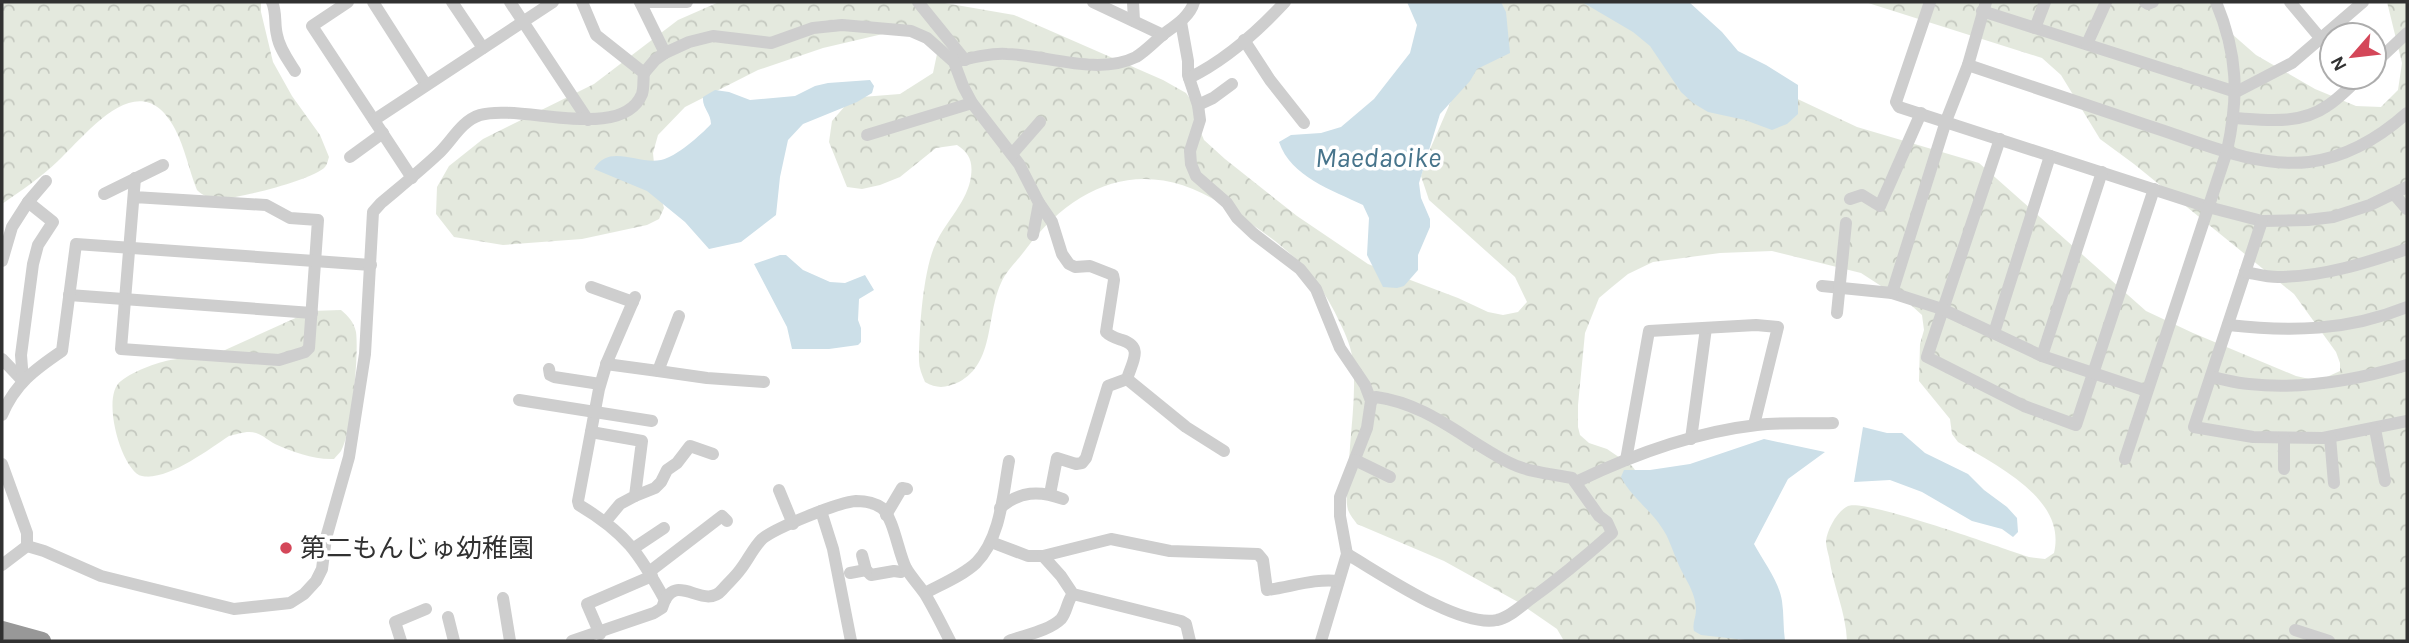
<svg xmlns="http://www.w3.org/2000/svg" width="2409" height="643" font-family="Karla,'Noto Sans JP',sans-serif">
<style>
.forest{fill:url(#forest-crowns)}
.water{fill:#ccdfe8}
.lines{fill:none;stroke-linecap:round;stroke-linejoin:round}
.minor{stroke:#cecece;stroke-width:12}
.highway{stroke:#989898;stroke-width:18}
.poi-dot{fill:#d44759;stroke:#fff;stroke-width:2.5}
.labels{text-anchor:middle;stroke-width:7;stroke-linejoin:round;paint-order:stroke}
.poi-label{font-size:26px;fill:#313131;stroke:#fff;text-anchor:start}
.water-label{font-size:28px;font-style:italic;fill:#47748b;stroke:#fff}
</style>
<defs>
<pattern id="forest-crowns" width="20" height="18" patternUnits="userSpaceOnUse" patternTransform="scale(1.75)"><rect width="20" height="18" fill="#e4e9de"/><path d="M2 6a3 3 0 1 1 6 0M12 15a3 3 0 1 1 6 0" fill="none" stroke="#c4c8bf"/></pattern>
</defs>
<rect width="100%" height="100%" fill="#fff"/>
<g class="forest">
<path d="M2,2H261V12L273,62L292,96L320,135L329,157C328,160 327,165 325,167C313,180 240,198 221,199C212,200 203,196 197,190C189,170 185,148 175,129C140,63 89,132 58,161C41,177 21,191 2,204Z"/>
<path d="M719,2H939L1014,15L1163,80L1186,93L1196,107V121L1204,140L1225,159L1297,216L1368,264L1458,298L1488,312L1503,315L1518,312L1527,302L1515,277L1429,200L1421,176L1428,154L1490,11L1497,2H1650L1772,87L1857,127L1979,163L2146,311L2193,333L2296,376L2318,381L2340,371V363L2336,352L2294,294L2134,164L2100,139L2061,75L2042,58L1865,2H2212L2224,27L2256,55L2315,89L2356,106L2381,107L2398,90L2402,63L2387,2H2407V641H1847C1846,612 1833,586 1829,557C1828,553 1826,546 1826,541C1827,530 1837,511 1848,506C1867,499 2001,548 2029,557L2045,559L2054,553C2067,498 1996,466 1958,442L1952,434L1950,419L1919,381L1920,344L1924,330L1922,315L1912,306L1861,273L1772,251L1720,253L1653,262L1628,274L1612,287L1599,298L1585,333L1578,405V427L1580,435L1589,443L1607,449L1632,466L1665,510L1736,630L1738,641H1564L1557,629L1518,602L1444,561L1357,524C1354,520 1350,515 1348,510C1344,494 1349,465 1350,447C1352,419 1356,390 1353,363C1352,349 1346,335 1340,323C1313,263 1276,240 1223,205C1147,155 1077,181 1026,249C1018,260 1006,271 1001,283C986,315 995,363 959,382C946,388 937,389 925,382C922,375 919,368 919,361C919,331 923,269 936,243C946,221 968,201 971,176C973,161 969,153 957,145L936,148L900,177L880,185L862,189L847,187L829,142L832,121L845,106L862,97L900,94L933,73L937,54L926,36L904,29L823,48L758,70L685,107L658,135L653,153L655,174L664,208L659,219L647,225L582,239L503,245L454,237L436,214L437,187L449,166L483,139L594,84L678,20Z"/>
<path d="M341,310C348,316 354,322 356,332C359,353 352,433 341,451C339,454 336,456 334,459C315,460 292,452 275,444C269,441 263,435 256,433C248,430 237,434 229,436C208,450 167,481 142,476C122,472 100,396 121,381C135,370 160,361 177,359C191,358 200,360 214,355L311,311Z"/>
</g>
<g class="water">
<path d="M1407,2H1501L1506,12L1510,53L1477,69L1470,81L1440,114L1419,183L1421,198L1430,219V227L1418,255V270L1404,286L1397,288L1383,287L1367,255L1369,218L1363,205C1332,190 1291,177 1279,142L1291,135L1321,133L1341,127L1374,99L1410,53L1417,25Z"/>
<polygon points="1582,2 1689,2 1722,32 1738,51 1766,65 1798,85 1798,114 1787,124 1772,130 1745,120 1708,112 1693,103 1681,92 1650,46 1633,32"/>
<path d="M870,80L874,86L872,93L857,102L803,124L788,140L780,177L776,215L741,242L709,249L685,222L647,191L594,169C609,143 638,165 661,160C676,157 701,135 711,124C711,113 702,108 703,97L715,90L729,92L750,100L795,96L815,86L828,83Z"/>
<polygon points="780,255 786,255 803,270 830,282 845,283 865,275 874,290 859,299 858,320 861,328 861,342 858,345 829,349 792,349 787,327 754,264"/>
<polygon points="1863,427 1887,433 1902,433 1925,453 1968,474 1984,490 2007,507 2017,518 2018,532 2013,537 2002,529 1972,521 1922,492 1890,480 1854,482"/>
<path d="M1764,439L1825,452L1788,479L1754,544C1763,561 1779,581 1782,601C1784,614 1783,628 1785,641H1754L1701,635L1694,631C1692,623 1696,618 1696,610C1696,590 1682,576 1676,558C1671,547 1669,538 1662,528C1650,509 1631,497 1621,477L1624,470H1650L1690,464Z"/>
</g>
<g class="lines">
<g class="minor">
<path d="M272,2C277,13 274,24 277,35C279,48 288,60 295,71"/>
<polyline points="348,2 312,26 412,178"/>
<polyline points="373,2 426,85"/>
<polyline points="452,2 483,48"/>
<polyline points="510,2 588,120"/>
<polyline points="640,2 665,53"/>
<polyline points="640,2 687,2"/>
<polyline points="918,2 965,60"/>
<polyline points="1093,2 1163,35"/>
<polyline points="1133,2 1134,21"/>
<polyline points="1930,2 1896,102 1899,107 2208,207 2262,221 2308,220 2333,217 2370,205 2407,187"/>
<polyline points="2145,2 2148,4 2153,2"/>
<polyline points="2290,2 2332,52"/>
<polyline points="1982,11 2236,92 2292,63 2363,2"/>
<polyline points="1181,22 1188,61 1188,75 1198,105 1200,120 1190,151 1191,164 1196,176 1227,203 1237,218 1254,234 1300,269 1316,289 1340,348 1365,385 1371,401 1367,428 1340,497 1340,516 1347,554 1321,641"/>
<polyline points="2035,28 2045,2"/>
<polyline points="1244,40 1270,80 1304,123"/>
<polyline points="2087,44 2106,2"/>
<path d="M954,62C971,58 989,53 1007,54C1046,55 1098,76 1136,57C1146,51 1156,40 1165,33C1176,25 1190,16 1194,2"/>
<polyline points="2374,64 2407,33"/>
<path d="M1968,65C2028,85 2089,106 2149,126C2200,142 2255,168 2309,162C2347,157 2379,138 2407,113"/>
<polyline points="644,73 655,60 665,53 689,42 713,36 771,43 813,28 842,25 911,31 927,38 954,62 963,86 972,103 1019,164 1039,203 1033,235"/>
<path d="M1189,78C1224,61 1259,30 1285,2"/>
<polyline points="1198,105 1213,98 1232,84"/>
<path d="M2234,118C2266,120 2300,125 2327,106C2338,99 2348,89 2357,80"/>
<polyline points="374,120 553,2"/>
<polyline points="867,135 972,103"/>
<polyline points="2000,139 1927,357 2024,406 2076,425 2154,189"/>
<polyline points="1012,154 1040,122"/>
<polyline points="350,157 383,133"/>
<polyline points="104,194 163,165"/>
<polyline points="2394,194 2407,209"/>
<polyline points="134,197 266,205 290,218 318,220 309,348 305,352 279,360 121,349 135,178"/>
<polyline points="1850,199 1862,195 1880,206 1921,113"/>
<path d="M1039,203L1052,222L1062,254L1069,264L1075,267L1090,266L1113,275L1114,280L1106,332C1111,337 1116,338 1122,340C1144,347 1132,362 1127,379L1108,386L1086,458L1082,463L1076,464L1057,458L1050,494"/>
<polyline points="2262,221 2194,427 2253,437 2323,438 2407,421"/>
<polyline points="2,261 12,227 28,202 46,181"/>
<path d="M2245,272C2256,274 2267,277 2278,277C2322,277 2366,263 2407,249"/>
<polyline points="1822,286 1892,293 1942,309 2042,356 2147,391"/>
<polyline points="591,287 633,302"/>
<polyline points="1892,293 1946,121 1968,65 1986,2"/>
<polyline points="69,295 312,313"/>
<path d="M635,297L607,362L599,389L578,501L579,505C626,533 639,553 665,600"/>
<polyline points="1837,313 1846,223"/>
<path d="M2228,325C2291,332 2347,331 2407,307"/>
<polyline points="1994,333 2050,156"/>
<polyline points="2042,356 2102,172"/>
<polyline points="2,359 23,381"/>
<polyline points="606,364 658,371 679,316"/>
<polyline points="549,369 550,375 554,377 600,384"/>
<polyline points="658,371 707,378 764,382"/>
<path d="M2211,377C2223,379 2236,383 2249,384C2302,390 2357,380 2407,365"/>
<polyline points="1127,379 1186,427 1224,451"/>
<polyline points="23,381 21,355 33,264 38,245 53,222 28,202"/>
<polyline points="519,400 652,421"/>
<path d="M2,415C15,384 34,370 62,351L76,244L371,265"/>
<polyline points="2375,429 2385,481"/>
<polyline points="591,432 642,441 635,496 620,504 606,521"/>
<polyline points="2330,437 2334,483"/>
<polyline points="1691,439 1706,328"/>
<path d="M2125,459L2227,151C2239,96 2238,55 2216,2"/>
<polyline points="1355,460 1390,477"/>
<polyline points="1626,460 1649,331 1756,325 1778,327 1754,425"/>
<polyline points="2,464 27,533 27,546"/>
<polyline points="2284,469 2284,438"/>
<path d="M1576,482C1632,455 1695,432 1757,425C1781,422 1808,424 1833,423"/>
<polyline points="779,490 793,524"/>
<polyline points="635,496 655,488 661,482 667,470 677,463 690,446 713,454"/>
<path d="M1000,508C1020,491 1039,490 1063,499"/>
<polyline points="821,511 833,549 851,641"/>
<polyline points="886,515 902,488 907,489"/>
<polyline points="991,542 1028,556 1043,556"/>
<path d="M27,546L44,551L101,576L234,609L290,603L304,594L316,581L322,569L326,538L349,457L365,354L373,212L381,203C400,187 420,171 438,154C452,141 461,121 480,115C521,103 622,143 642,94C644,88 643,80 644,73L596,35L582,2"/>
<polyline points="634,548 664,528"/>
<path d="M1347,554C1380,573 1459,628 1497,620C1508,618 1519,608 1528,601C1557,580 1585,557 1612,533L1607,522L1599,516L1572,478C1551,474 1527,472 1508,462C1463,439 1428,404 1376,397L1371,401"/>
<polyline points="862,555 866,570 871,575 894,571 901,572"/>
<polyline points="2,565 27,546"/>
<polyline points="649,572 722,516 727,521"/>
<polyline points="850,573 866,570"/>
<path d="M925,593C942,584 962,576 976,563C1001,538 1003,493 1009,461"/>
<polyline points="503,598 510,641"/>
<polyline points="448,617 454,641"/>
<polyline points="2295,630 2329,641"/>
<polyline points="600,634 587,604 652,576"/>
<polyline points="401,641 395,622 426,609"/>
<path d="M572,641L654,613L662,608C674,567 703,612 722,590C728,583 735,577 740,570C748,560 753,548 762,539C775,528 839,502 856,501C864,501 875,503 882,508C894,519 898,552 906,568C911,577 919,585 925,594C934,609 942,625 950,641"/>
<path d="M1009,641C1024,635 1049,631 1061,619C1067,612 1067,601 1073,594"/>
<path d="M1190,641L1186,624L1181,621L1073,594L1061,576L1043,556L1111,539L1170,551L1258,554L1263,560L1267,590C1290,587 1316,578 1338,581"/>
</g>
<polyline class="highway" points="2,630 42,641"/>
</g>
<circle class="poi-dot" cx="286" cy="548" r="7"/>
<g class="labels">
<g class="poi-label">
<text x="300" y="557">第二もんじゅ幼稚園</text>
</g>
<g class="water-label">
<text x="1378" y="167">Maedaoike</text>
</g>
</g>
<rect width="2409" height="643" fill="none" stroke="#313131" stroke-width="7"/>
<g transform="translate(2353 56) rotate(242)"><circle r="33" fill="#ffffff" stroke="#adadad" stroke-width="2"/>
<path d="M0-5L12 26L0 18L-12 26Z" fill="#d44759"/>
<text y="-10" font-size="19" font-weight="bold" text-anchor="middle" fill="#313131">N</text>
</g>
</svg>
